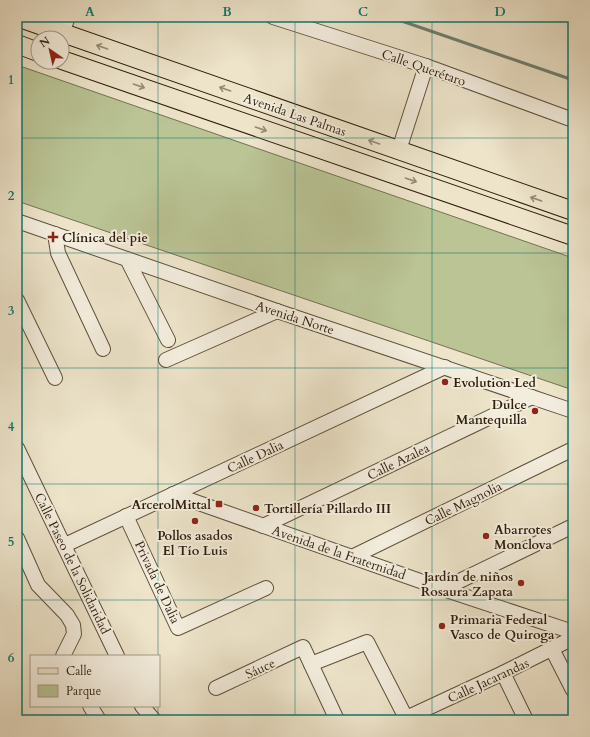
<svg xmlns="http://www.w3.org/2000/svg" width="590" height="737" font-family="Cardo,serif">
<style>
.green{fill:#bac495;stroke:#747150}
.lines{fill:none;stroke-linecap:round;stroke-linejoin:round}
.stream{stroke:#6f7f70;stroke-width:3}
.minor-casing{stroke:#5e503c;stroke-width:16}
.major-casing{stroke:#2f1e0c;stroke-width:20}
.minor{stroke:#f3eddd;stroke-width:14}
.major{stroke:#ede4ca;stroke-width:18}
.oneway{stroke:#988b74}
.grid{fill:none;stroke:#0f766e;stroke-width:1;stroke-opacity:0.55}
.poi-dot{fill:#8f2418;stroke:#f3eddd;stroke-width:1.5}
.labels{text-anchor:middle;stroke-width:4;stroke-linejoin:round;paint-order:stroke}
.street-label{font-size:13px;fill:#2f1e0c;stroke:#f3eddd}
.poi-label{font-size:13px;font-weight:bold;fill:#2f1e0c;stroke:#f3eddd;text-anchor:start}
.neatline{fill:none;stroke:#0f766e;stroke-width:1.5}
.grid-label{font-size:13px;text-anchor:middle;font-weight:bold;fill:#0f766e}
</style>
<rect width="100%" height="100%" fill="#ede4ca"/>
<filter id="stains"><feTurbulence type="fractalNoise" baseFrequency=".005" numOctaves="4"/><feColorMatrix values="0 0 0 0 .2 0 0 0 0 .09 0 0 0 0 .02 0 0 0 .5 -.17"/></filter>
<radialGradient id="worn" r=".72"><stop offset=".6" stop-color="#630" stop-opacity="0"/><stop offset="1" stop-color="#630" stop-opacity=".3"/></radialGradient>
<polygon class="green" points="17,65 573,258 573,390 17,201"/>
<g class="lines">
<polyline class="stream" points="390,17 573,80"/>
<defs>
<g id="minor">
<polyline points="273,17 426,66 573,120"/>
<polyline points="62,33 68,17"/>
<polyline points="399,150 426,66"/>
<polyline points="17,221 277,311 573,411"/>
<polyline points="55,234 58,253 103,349"/>
<polyline points="127,259 168,340"/>
<polyline points="17,300 55,378"/>
<polyline points="166,360 277,311"/>
<polyline points="17,448 117,656"/>
<polyline points="173,494 443,589 573,632"/>
<polyline points="126,516 178,628 266,588"/>
<polyline points="263,526 532,397"/>
<polyline points="17,538 38,585 67,615 73,625 74,634 63,656"/>
<polyline points="65,545 445,367"/>
<polyline points="352,557 573,449"/>
<polyline points="443,589 573,526"/>
<polyline points="552,649 573,690"/>
<polyline points="311,664 367,642 406,718"/>
<polyline points="503,673 526,720"/>
<polyline points="216,688 303,647 337,720"/>
<polyline points="90,706 99,720"/>
<polyline points="142,706 154,720"/>
<polyline points="402,720 503,673 573,638"/>
</g>
<g id="major">
<polyline points="17,17 573,211"/>
<polyline points="17,44 38,52"/>
<polyline points="62,60 573,236"/>
</g>
</defs>
<use href="#minor" class="minor-casing"/>
<use href="#major" class="major-casing"/>
<use href="#minor" class="minor"/>
<use href="#major" class="major"/>
</g>
<defs><path id="oneway-shaft" d="M-6 0H5M1.5-3L5.5 0L1.5 3" fill="none" stroke-width="1.6" stroke-linecap="round" stroke-linejoin="round"/></defs>
<g class="oneway">
<use href="#oneway-shaft" transform="translate(102 47) rotate(-161)"/>
<use href="#oneway-shaft" transform="translate(139 86) rotate(19)"/>
<use href="#oneway-shaft" transform="translate(225 89) rotate(-161)"/>
<use href="#oneway-shaft" transform="translate(261 129) rotate(19)"/>
<use href="#oneway-shaft" transform="translate(374 142) rotate(-161)"/>
<use href="#oneway-shaft" transform="translate(411 180) rotate(19)"/>
<use href="#oneway-shaft" transform="translate(536 199) rotate(-161)"/>
</g>
<path class="grid" d="M158,17V656M295,17V720M432,17V720M17,138H573M17,253H573M17,368H573M17,484H573M17,600H573M158,706V720"/>
<g class="poi-dot">
<path d="M51 231h4v4h4v4h-4v4h-4v-4h-4v-4h4z"/>
<circle cx="445" cy="382" r="4"/>
<circle cx="535" cy="411" r="4"/>
<rect x="215" y="500" width="8" height="8" rx="2"/>
<circle cx="256" cy="508" r="4"/>
<circle cx="195" cy="521" r="4"/>
<circle cx="486" cy="536" r="4"/>
<circle cx="521" cy="583" r="4"/>
<circle cx="442" cy="626" r="4"/>
</g>
<g class="labels">
<g class="street-label">
<text transform="translate(424 67) rotate(19)" y="5">Calle Querétaro</text>
<text transform="translate(295 114) rotate(19)" y="5">Avenida Las Palmas</text>
<text transform="translate(295 317) rotate(18)" y="5">Avenida Norte</text>
<text transform="translate(255 456) rotate(-25)" y="5">Calle Dalia</text>
<text transform="translate(398 461) rotate(-26)" y="5">Calle Azalea</text>
<text transform="translate(463 503) rotate(-26)" y="5">Calle Magnolia</text>
<text transform="translate(339 552) rotate(19)" y="5">Avenida de la Fraternidad</text>
<text transform="translate(73 563) rotate(64)" y="5">Calle Paseo de la Solidaridad</text>
<text transform="translate(158 582) rotate(65)" y="5">Privada de Dalia</text>
<text transform="translate(260 668) rotate(-25)" y="5">Sáuce</text>
<text transform="translate(488 680) rotate(-25)" y="5">Calle Jacarandas</text>
</g>
<g class="poi-label">
<text x="62" y="242">Clínica del pie</text>
<text x="453" y="387">Evolution Led</text>
<text x="527" y="409" text-anchor="end">Dulce<tspan x="527" dy="15">Mantequilla</tspan></text>
<text x="211" y="509" text-anchor="end">ArcerolMittal</text>
<text x="264" y="513">Tortillería Pillardo III</text>
<text x="494" y="534">Abarrotes<tspan x="494" dy="15">Monclova</tspan></text>
<text x="195" y="540" text-anchor="middle">Pollos asados<tspan x="195" dy="15">El Tío Luis</tspan></text>
<text x="513" y="581" text-anchor="end">Jardín de niños<tspan x="513" dy="15">Rosaura Zapata</tspan></text>
<text x="450" y="624">Primaria Federal<tspan x="450" dy="15">Vasco de Quiroga</tspan></text>
</g>
</g>
<rect width="590" height="737" fill="none" stroke="#ede4ca" stroke-width="44"/>
<rect x="30" y="655" width="130" height="52" fill="#f3eddd" stroke="#a59a89"/>
<rect x="38" y="668" width="20" height="6" fill="#ede4ca" stroke="#a59a89"/>
<text x="66" y="675" font-size="12" fill="#2f1e0c">Calle</text>
<rect x="38" y="685" width="20" height="12" fill="#bac495" stroke="#a59a89"/>
<text x="66" y="695" font-size="12" fill="#2f1e0c">Parque</text>
<g transform="translate(50 50) rotate(326)"><circle r="19" fill="#f3eddd" stroke="#a59a89"/>
<path d="M0-3L7 15L0 10L-7 15Z" fill="#8f2418"/>
<text y="-6" font-size="11" font-weight="bold" text-anchor="middle" fill="#2f1e0c">N</text>
</g>
<rect x="22" y="22" width="546" height="693" class="neatline"/>
<g class="grid-label">
<text x="90" y="16">A</text>
<text x="227" y="16">B</text>
<text x="363" y="16">C</text>
<text x="500" y="16">D</text>
<text x="11" y="84">1</text>
<text x="11" y="200">2</text>
<text x="11" y="315">3</text>
<text x="11" y="431">4</text>
<text x="11" y="546">5</text>
<text x="11" y="662">6</text>
</g>
<rect width="100%" height="100%" filter="url(#stains)"/>
<rect width="100%" height="100%" fill="url(#worn)"/>
</svg>
